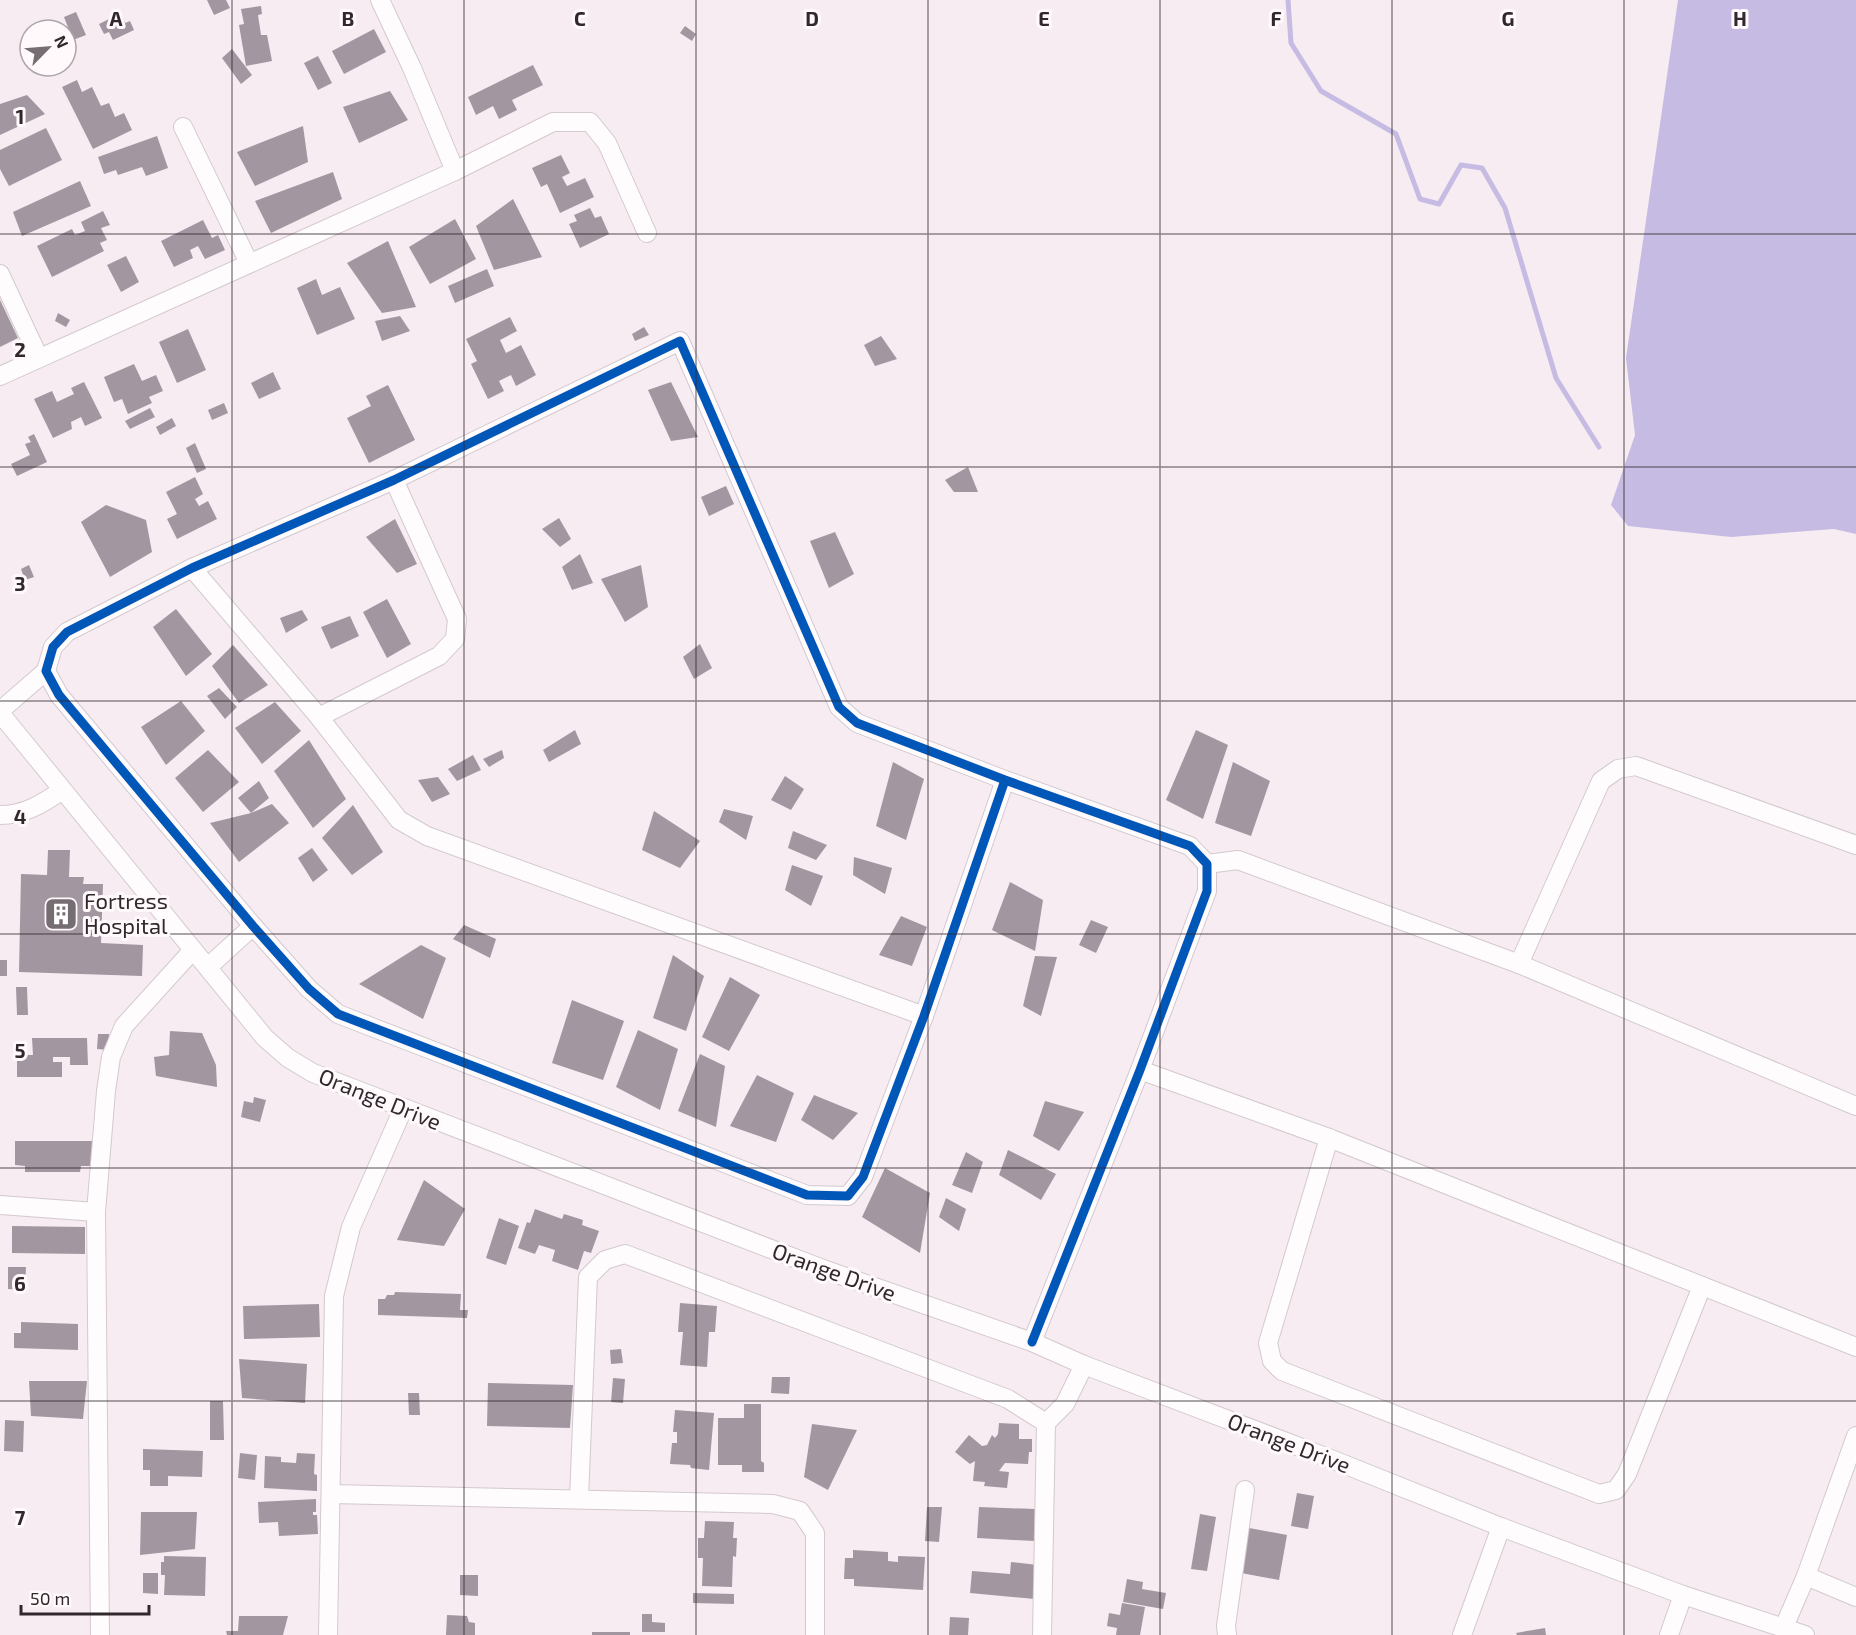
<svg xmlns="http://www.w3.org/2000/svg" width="1856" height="1635" font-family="'Exo 2',sans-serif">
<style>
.water{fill:#c6bbe2}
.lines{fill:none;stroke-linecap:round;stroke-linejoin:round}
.stream{stroke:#c6bbe2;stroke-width:5}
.building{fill:#a296a1}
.minor-casing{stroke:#d3c9ce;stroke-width:20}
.minor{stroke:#fefcfd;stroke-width:18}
.cycleway-casing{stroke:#fff9fc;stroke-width:13}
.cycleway{stroke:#0057b8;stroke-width:9}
.grid{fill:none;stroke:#31282d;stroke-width:1.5;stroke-opacity:0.55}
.labels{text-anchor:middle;stroke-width:6;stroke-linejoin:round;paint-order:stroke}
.poi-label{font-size:22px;fill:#31282d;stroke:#fff9fc;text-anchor:start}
.street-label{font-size:22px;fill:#31282d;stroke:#fff9fc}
.grid-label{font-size:20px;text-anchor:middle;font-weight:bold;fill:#31282d;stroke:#fff9fc;stroke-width:6;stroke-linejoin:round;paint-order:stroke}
</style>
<rect width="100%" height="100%" fill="#f7ecf2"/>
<polygon class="water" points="1678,0 1856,0 1856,534 1834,529 1731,537 1628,526 1611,505 1635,435 1626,358"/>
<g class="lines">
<polyline class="stream" points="1288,0 1291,43 1321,91 1396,134 1420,199 1439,204 1461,165 1482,168 1505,208 1556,378 1599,447"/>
</g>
<g class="building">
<polygon points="207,0 226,0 230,8 214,15"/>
<polygon points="261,6 262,14 258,15 261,35 267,35 272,61 246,66 239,25 244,24 241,9"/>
<polygon points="76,12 86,35 73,40 64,17"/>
<polygon points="121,13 125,23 130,21 134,30 113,40 109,32 104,34 99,24"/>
<polygon points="685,26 696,34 692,41 680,33"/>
<polygon points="374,29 386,52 344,74 332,51"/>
<polygon points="232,49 252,75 241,84 222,58"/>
<polygon points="318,56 332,83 318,90 304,63"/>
<polygon points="533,65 543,85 512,100 517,110 499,119 493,106 476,115 468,97"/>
<polygon points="77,80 82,92 92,87 101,106 109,103 115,117 124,113 132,130 93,149 62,87"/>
<polygon points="390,91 408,120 359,143 343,107"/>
<polygon points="27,95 45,114 0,135 0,104"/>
<polygon points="303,126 308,162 255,186 237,152"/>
<polygon points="46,128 62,160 9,186 0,169 0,150"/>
<polygon points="157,136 168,168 146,176 142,167 118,175 116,170 104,174 98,157"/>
<polygon points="561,155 570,173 562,177 567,186 585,178 594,197 560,213 547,184 541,187 532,168"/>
<polygon points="333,172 342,199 271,233 255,201"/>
<polygon points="80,181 91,206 22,236 13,212"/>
<polygon points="513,199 542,257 494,270 476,226"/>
<polygon points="590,208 595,218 601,216 609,234 580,248 569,224 577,221 574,215"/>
<polygon points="103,211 110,225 101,228 107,240 100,243 104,251 52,277 37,246 72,229 75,235 85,231 81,222"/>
<polygon points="455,219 476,259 430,284 409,247"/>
<polygon points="203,220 212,238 218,235 225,250 205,259 198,246 190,250 193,258 174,267 161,241"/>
<polygon points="388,241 416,307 382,313 347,263"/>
<polygon points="126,256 139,282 121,292 107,265"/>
<polygon points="487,269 494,286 455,303 448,286"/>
<polygon points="316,279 322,295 340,287 355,319 317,335 297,288"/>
<polygon points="0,300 18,338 0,347"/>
<polygon points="58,313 70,320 66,327 55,321"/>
<polygon points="400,316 410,331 382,341 375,321"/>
<polygon points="510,317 517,331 500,340 506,353 521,345 536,375 516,386 511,375 499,381 504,391 488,399 471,364 477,361 466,339"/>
<polygon points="644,327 649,335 635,341 632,334"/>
<polygon points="188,329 206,370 177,383 159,342"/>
<polygon points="881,336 897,359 875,366 864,345"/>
<polygon points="134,364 142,381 156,375 163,391 149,397 152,403 128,414 122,399 114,402 104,377"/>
<polygon points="273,372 281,389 259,399 251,383"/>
<polygon points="84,382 102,418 85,426 81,417 71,422 72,429 53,438 34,399 52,391 57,402 74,394 71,388"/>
<polygon points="671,382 698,437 671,441 648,390"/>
<polygon points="388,385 415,440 369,463 347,418 371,406 366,396"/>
<polygon points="224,403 228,413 212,420 208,410"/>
<polygon points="150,408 155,417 130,429 125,421"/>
<polygon points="172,418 176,426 160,435 156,427"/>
<polygon points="34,434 47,462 17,476 11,464 30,455 25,444 31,442 28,437"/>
<polygon points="195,443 206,469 197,473 186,448"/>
<polygon points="968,467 978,492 954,492 945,480"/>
<polygon points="195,477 203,494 195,499 199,506 208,501 217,519 177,539 167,519 177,514 166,492"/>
<polygon points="726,486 734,504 709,516 701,497"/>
<polygon points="106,505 146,520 152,552 110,577 81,522"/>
<polygon points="559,518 571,539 560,547 542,529"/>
<polygon points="395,519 417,564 397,573 366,537"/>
<polygon points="835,532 854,574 829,588 810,541"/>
<polygon points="580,554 593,583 572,590 562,567"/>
<polygon points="29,565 34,577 25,580 21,569"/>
<polygon points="641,565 648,607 625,622 601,579"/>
<polygon points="387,599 411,644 387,658 363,612"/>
<polygon points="176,609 212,654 186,676 153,627"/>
<polygon points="302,610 308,620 286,633 280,618"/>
<polygon points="350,616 359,636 331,649 321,627"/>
<polygon points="700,644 712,668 694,679 683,657"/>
<polygon points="233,645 268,685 239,703 212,666"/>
<polygon points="219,688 237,707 225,719 207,696"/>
<polygon points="181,701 205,731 166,765 141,727"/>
<polygon points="275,702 301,731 262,764 235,728"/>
<polygon points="575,730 581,744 549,762 543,750"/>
<polygon points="1196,730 1228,745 1203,819 1166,800"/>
<polygon points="309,740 346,799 313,828 274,771"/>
<polygon points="208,750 239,782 203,812 175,778"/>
<polygon points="502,750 504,758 489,767 483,759"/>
<polygon points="473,755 481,770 457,781 448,769"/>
<polygon points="893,762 924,779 906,840 876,826"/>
<polygon points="1233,762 1270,781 1251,836 1215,823"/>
<polygon points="785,776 804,789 791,810 771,800"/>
<polygon points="438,777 450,794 432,802 418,780"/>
<polygon points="259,781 269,798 251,813 272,804 289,823 239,862 210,823 251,813 238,798"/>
<polygon points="353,805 383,852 352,875 322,838"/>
<polygon points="724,809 753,816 746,840 719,822"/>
<polygon points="654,811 700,841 680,868 642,850"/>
<polygon points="793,831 827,845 816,860 788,848"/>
<polygon points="312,848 328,870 313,882 298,858"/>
<polygon points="48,850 70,850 69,877 84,877 83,884 103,884 101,943 143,945 142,976 19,972 21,874 47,875"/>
<polygon points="854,857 892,868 885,894 853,875"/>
<polygon points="792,865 823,876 811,906 785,890"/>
<polygon points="1010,882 1043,900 1035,951 992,930"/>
<polygon points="901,916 927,927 912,966 879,955"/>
<polygon points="1091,920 1108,927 1096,953 1079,945"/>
<polygon points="464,925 496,939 490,958 453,939"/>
<polygon points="421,945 446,958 423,1019 359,984"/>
<polygon points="673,955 704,976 686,1031 653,1018"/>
<polygon points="1035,956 1057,957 1041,1016 1023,1006"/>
<rect x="0" y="960" width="7" height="16"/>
<polygon points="730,977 760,995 729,1051 702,1037"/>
<polygon points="16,987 27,987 28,1015 17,1015"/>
<polygon points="572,1000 624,1021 603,1080 552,1063"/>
<polygon points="638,1030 678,1049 660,1110 616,1087"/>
<polygon points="170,1031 202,1033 216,1065 217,1087 156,1076 154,1057 169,1055"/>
<polygon points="98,1034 109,1034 108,1050 97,1049"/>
<polygon points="32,1038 87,1038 88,1065 70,1065 70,1057 53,1057 53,1062 62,1062 62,1077 17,1077 17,1055 33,1055"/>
<polygon points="700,1054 725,1066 716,1127 678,1111"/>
<polygon points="757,1075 794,1093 776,1142 730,1126"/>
<polygon points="814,1095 858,1113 833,1140 801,1120"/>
<polygon points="254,1097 266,1100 260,1122 241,1117 244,1101 253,1103"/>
<polygon points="1045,1101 1084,1112 1059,1151 1033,1136"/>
<polygon points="15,1141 92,1141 93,1166 81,1166 80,1172 25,1172 25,1166 15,1165"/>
<polygon points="1008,1150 1056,1174 1041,1200 999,1175"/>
<polygon points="966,1152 983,1162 972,1193 952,1185"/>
<polygon points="885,1168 930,1193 920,1253 862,1217"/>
<polygon points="424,1180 465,1209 444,1246 397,1240"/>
<polygon points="946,1198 966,1209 959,1231 939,1217"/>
<polygon points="535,1209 562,1219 564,1214 583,1220 582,1225 599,1231 591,1253 584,1251 578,1270 552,1261 555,1250 539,1245 535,1254 518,1248 527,1222 530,1223"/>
<polygon points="499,1218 519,1226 506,1265 486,1258"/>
<polygon points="12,1226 85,1227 85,1254 12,1253"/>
<polygon points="8,1267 26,1267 25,1290 8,1289"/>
<polygon points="395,1292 461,1294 460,1310 468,1310 467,1318 378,1315 378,1299 385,1299 387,1295 394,1295"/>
<polygon points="680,1303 717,1306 715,1332 709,1332 707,1367 680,1365 683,1332 678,1332"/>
<polygon points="319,1304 320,1337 244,1339 243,1306"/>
<polygon points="21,1322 78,1324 78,1350 14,1348 14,1333 21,1333"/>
<polygon points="621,1349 623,1363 611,1364 610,1350"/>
<polygon points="239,1359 307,1364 305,1403 242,1398"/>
<polygon points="772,1377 790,1377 789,1394 771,1393"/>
<polygon points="613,1378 625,1379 623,1403 611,1402"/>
<polygon points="29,1381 87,1381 83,1419 31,1416"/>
<polygon points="488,1383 573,1385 570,1428 487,1426"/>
<polygon points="408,1393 419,1393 420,1415 409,1415"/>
<polygon points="210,1401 223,1401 224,1440 210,1440"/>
<polygon points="744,1404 761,1404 761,1461 764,1463 764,1472 742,1472 742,1465 718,1465 718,1418 744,1418"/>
<polygon points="675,1410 714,1413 709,1470 691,1468 690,1465 670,1464 672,1443 677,1443 677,1432 673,1432"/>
<polygon points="5,1420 24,1421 23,1452 4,1451"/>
<polygon points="999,1423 1019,1424 1019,1439 1032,1439 1032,1452 1029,1452 1028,1464 1005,1463 999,1471 1009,1472 1007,1488 984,1486 985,1482 973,1481 975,1461 970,1464 955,1452 969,1435 982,1446 987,1445 992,1435 995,1438 998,1434"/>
<polygon points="812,1424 857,1430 828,1490 804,1477"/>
<polygon points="143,1449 203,1451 202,1477 168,1476 168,1486 150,1486 150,1470 143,1470"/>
<polygon points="240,1453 257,1455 255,1480 238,1478"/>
<polygon points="297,1453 315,1454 314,1474 317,1475 317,1491 264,1488 265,1456 281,1457 281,1462 296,1463"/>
<polygon points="1297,1493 1314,1496 1308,1529 1291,1526"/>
<polygon points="316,1499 316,1512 313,1512 313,1515 317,1515 318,1534 279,1536 278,1522 259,1523 258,1502"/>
<polygon points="927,1507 942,1507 939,1542 925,1541"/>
<polygon points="979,1507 1035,1509 1034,1541 977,1538"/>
<polygon points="141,1512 197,1512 195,1549 140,1555"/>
<polygon points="1200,1514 1216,1517 1207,1571 1191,1569"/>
<polygon points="705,1521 734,1522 733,1538 737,1538 736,1557 733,1556 732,1587 702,1586 703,1558 698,1558 698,1538 704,1538"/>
<polygon points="1249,1528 1287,1535 1279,1580 1241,1573"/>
<polygon points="853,1550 888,1552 888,1561 898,1562 898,1556 925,1557 923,1590 854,1586 854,1579 844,1579 845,1558 853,1558"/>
<polygon points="164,1556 206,1557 205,1596 164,1595 165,1575 161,1575 161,1562 164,1562"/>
<polygon points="1011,1562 1038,1565 1035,1599 970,1593 972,1571 1010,1574"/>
<polygon points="143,1573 158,1573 158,1594 143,1593"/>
<polygon points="460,1575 478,1575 478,1596 460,1595"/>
<polygon points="1127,1579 1143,1582 1142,1589 1166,1593 1163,1609 1123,1602"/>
<polygon points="693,1593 734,1594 734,1604 693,1603"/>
<polygon points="1122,1603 1145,1607 1140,1635 1116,1635 1117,1628 1107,1626 1109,1613 1120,1615"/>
<polygon points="642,1614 652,1614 652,1622 665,1623 665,1632 642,1632"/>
<polygon points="447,1615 467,1616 469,1622 475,1623 475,1635 446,1635"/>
<polygon points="239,1616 288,1616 283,1635 227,1635 226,1631 238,1631"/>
<polygon points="950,1617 969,1618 968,1635 949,1635"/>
<polygon points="1545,1628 1546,1635 1517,1635 1516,1633"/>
<rect x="592" y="1632" width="38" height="3"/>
</g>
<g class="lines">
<defs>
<g id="minor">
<polyline points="183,127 249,263"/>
<polyline points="455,171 553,122 590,122 607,143 647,233"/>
<polyline points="0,274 39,358"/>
<polyline points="0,376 455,171 412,68 380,0"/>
<polyline points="192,568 319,717 399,820 427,836 924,1016"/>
<polyline points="0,711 46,671"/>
<polyline points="0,713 265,1038 288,1058 313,1073 823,1269 1032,1342 1084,1365 1331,1459 1501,1527 1683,1595 1805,1635"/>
<polyline points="319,717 439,656 455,639 457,619 394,480"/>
<polyline points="1005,780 924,1016 863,1177 848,1196 807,1195 338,1014 309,989 253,926 59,695 46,671 53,647 67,632 192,568 394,480 680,341 839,707 857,723 1005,780 1190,846 1207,864 1207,891 1140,1070 1032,1342"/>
<path d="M0,815C24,815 42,804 61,791"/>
<polyline points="1207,864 1238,860 1519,964 1856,1106"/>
<polyline points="1519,964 1601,781 1618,769 1636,766 1856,845"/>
<polyline points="208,967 253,926"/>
<polyline points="1140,1070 1329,1138 1856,1347"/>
<polyline points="1329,1138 1268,1343 1272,1361 1282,1371 1599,1494 1616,1490 1627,1474 1702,1286"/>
<polyline points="0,1205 96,1212"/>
<polyline points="1046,1423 1065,1404 1084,1365"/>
<polyline points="331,1494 773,1504 800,1511 815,1533 815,1635"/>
<polyline points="579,1499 588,1277 605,1260 625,1254 1008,1399 1046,1423 1042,1635"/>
<polyline points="1806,1576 1856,1597"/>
<polyline points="1784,1627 1806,1576 1856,1436"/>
<polyline points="100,1635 96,1212 106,1091 111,1057 124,1026 193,950"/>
<polyline points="328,1635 334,1296 351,1227 403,1109"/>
<polyline points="1227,1635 1226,1626 1245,1490"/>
<polyline points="1462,1635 1501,1527"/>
<polyline points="1669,1635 1683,1595"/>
</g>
</defs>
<use href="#minor" class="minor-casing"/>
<use href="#minor" class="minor"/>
<defs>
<polyline id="cycleway" points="1005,780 924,1016 863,1177 848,1196 807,1195 338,1014 309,989 253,926 59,695 46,671 53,647 67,632 192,568 394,480 680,341 839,707 857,723 1005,780 1190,846 1207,864 1207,891 1140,1070 1032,1342"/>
</defs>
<use href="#cycleway" class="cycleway-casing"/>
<use href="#cycleway" class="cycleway"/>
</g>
<path class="grid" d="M232,0V1635M464,0V1635M696,0V1635M928,0V1635M1160,0V1635M1392,0V1635M1624,0V1635M0,234H1856M0,467H1856M0,701H1856M0,934H1856M0,1168H1856M0,1401H1856"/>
<defs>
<symbol id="building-square" viewBox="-11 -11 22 22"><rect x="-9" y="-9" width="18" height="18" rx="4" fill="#766d72" stroke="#fff9fc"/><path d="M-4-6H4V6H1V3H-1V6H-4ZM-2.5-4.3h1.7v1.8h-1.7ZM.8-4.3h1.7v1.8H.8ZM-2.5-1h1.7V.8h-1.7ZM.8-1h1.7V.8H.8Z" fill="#fff"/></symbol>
</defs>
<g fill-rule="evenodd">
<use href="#building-square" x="42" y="895" width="38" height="38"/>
</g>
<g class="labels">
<g class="poi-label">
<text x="84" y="909">Fortress<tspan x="84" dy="25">Hospital</tspan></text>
</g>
<g class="street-label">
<text transform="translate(380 1099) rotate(22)" y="8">Orange Drive</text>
<text transform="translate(834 1272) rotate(20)" y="8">Orange Drive</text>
<text transform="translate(1289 1443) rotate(21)" y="8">Orange Drive</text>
</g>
</g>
<g class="grid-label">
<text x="116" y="26">A</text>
<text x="348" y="26">B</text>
<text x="580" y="26">C</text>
<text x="812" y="26">D</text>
<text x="1044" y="26">E</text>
<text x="1276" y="26">F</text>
<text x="1508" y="26">G</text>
<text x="1740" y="26">H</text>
<text x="20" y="124">1</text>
<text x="20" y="357">2</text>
<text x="20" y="591">3</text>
<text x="20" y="824">4</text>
<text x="20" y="1058">5</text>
<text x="20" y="1291">6</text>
<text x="20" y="1525">7</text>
</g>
<g transform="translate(48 48) rotate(65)"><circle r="28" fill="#fff9fc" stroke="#ada5a9" stroke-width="1.5"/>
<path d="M0-4.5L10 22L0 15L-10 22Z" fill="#766d72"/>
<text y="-9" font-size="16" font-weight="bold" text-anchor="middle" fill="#31282d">N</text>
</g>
<path d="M21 1605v9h128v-9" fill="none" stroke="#31282d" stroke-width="3"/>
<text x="30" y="1605" font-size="18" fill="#31282d" stroke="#fff9fc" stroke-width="4.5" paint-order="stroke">50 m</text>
</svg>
